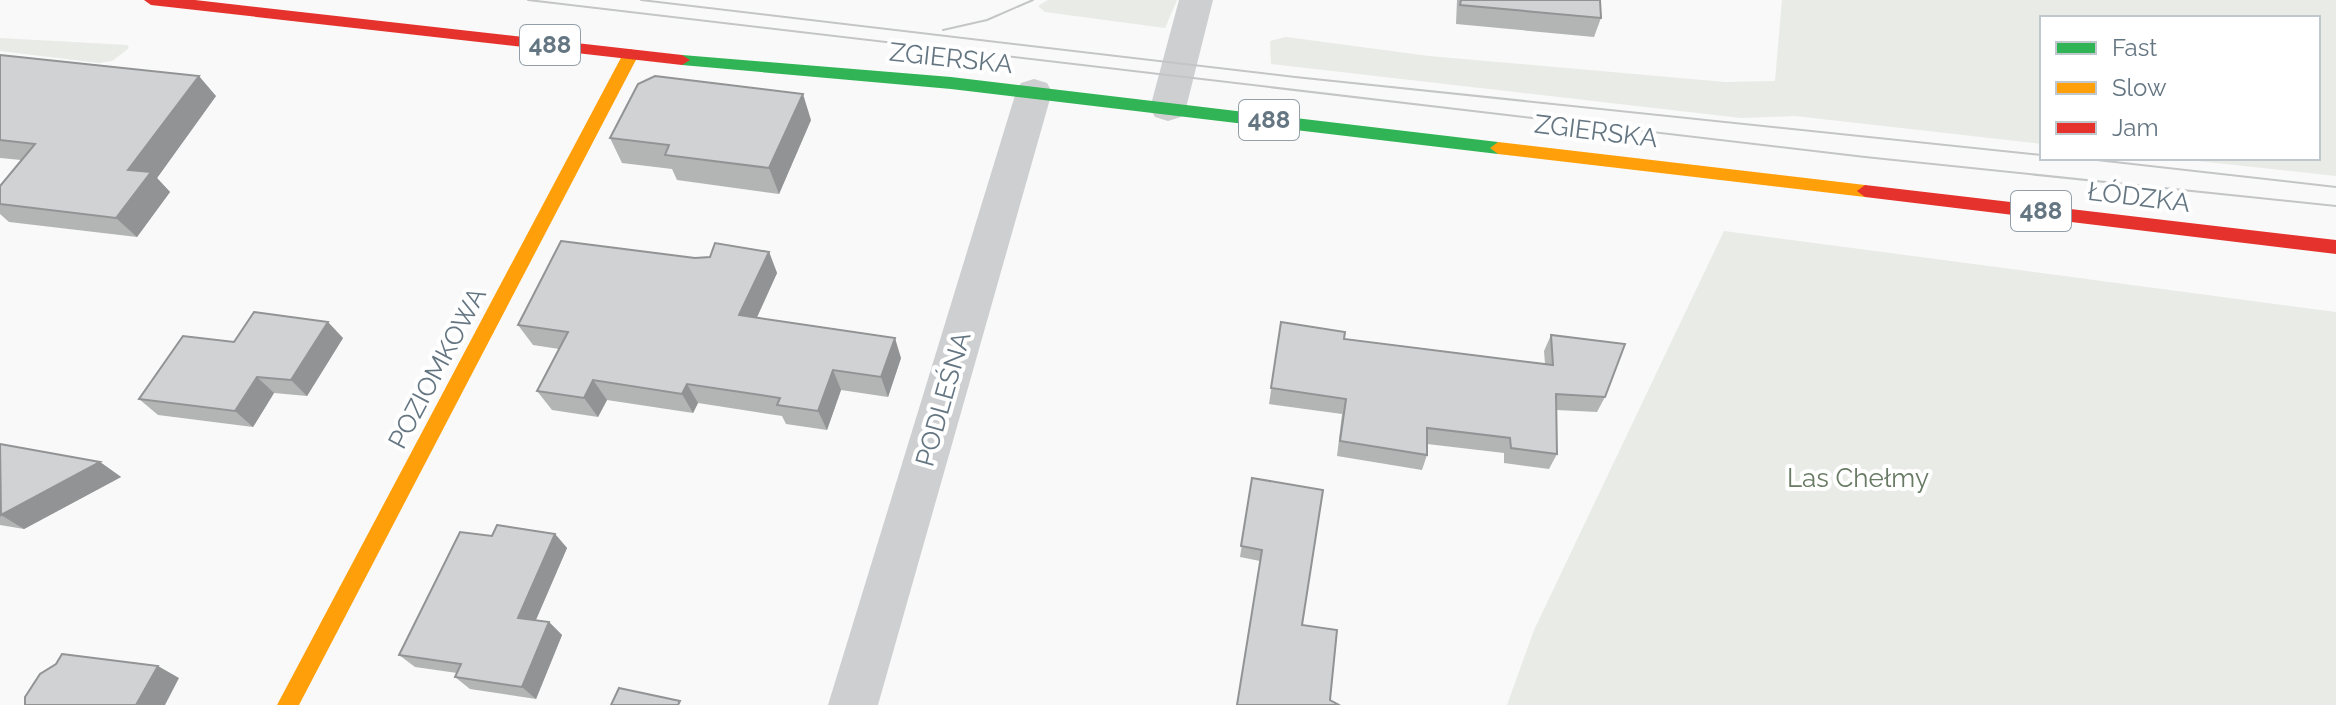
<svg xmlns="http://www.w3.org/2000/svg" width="2336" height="705" font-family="Raleway,sans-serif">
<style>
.green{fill:#e8ebe6}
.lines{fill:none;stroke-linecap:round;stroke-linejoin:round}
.street{fill:#cecfd0;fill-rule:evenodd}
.fast{fill:#30b455;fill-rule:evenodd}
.slow{fill:#ff9f0a;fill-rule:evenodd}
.jam{fill:#e5322d;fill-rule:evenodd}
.tram{stroke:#c3c5c6;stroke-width:2}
.wall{fill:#b3b5b5}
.shaded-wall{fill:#929394}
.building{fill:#d0d2d3;stroke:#929394;stroke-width:2}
.labels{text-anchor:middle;stroke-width:8;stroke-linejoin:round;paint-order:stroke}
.shield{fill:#fff;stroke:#939fa8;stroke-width:2}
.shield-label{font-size:24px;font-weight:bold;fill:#657683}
.street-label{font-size:26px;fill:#657683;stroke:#fff}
.park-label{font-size:26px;fill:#687a64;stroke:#fff}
</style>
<rect width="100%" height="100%" fill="#f9f9f9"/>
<g class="green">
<polygon points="1048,0 1177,0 1165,28 1045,12 1038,6"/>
<polygon points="1782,0 2336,0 2336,176 2170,158 2318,158 2318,18 2042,18 2042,144 1795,116 1741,118 1271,64 1270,41 1286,37 1429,56 1725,82 1775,81"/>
<polygon points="0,38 127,45 129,48 112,61 99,63 0,51"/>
<polygon points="1724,231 2336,312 2336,705 1507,705 1534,630"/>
</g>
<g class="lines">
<g class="street">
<polygon points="1179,0 1213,0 1186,108 1181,117 1168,121 1155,117 1150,108"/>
<polygon points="1034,79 1047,83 1052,92 878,705 828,705 1016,92 1021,83"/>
</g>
<polygon class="fast" points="682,55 951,77 1498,142 1506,148 1498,154 951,89 682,65 674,60"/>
<g class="slow">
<polygon points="631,49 639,54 299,705 277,705 623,54"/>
<polygon points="1498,142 1865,185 1873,191 1865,197 1498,154 1490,148"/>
</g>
<g class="jam">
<polygon points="144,0 195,0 682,55 690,60 682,65 151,5"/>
<polygon points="1865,185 2336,240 2336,254 1865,197 1857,191"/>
</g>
<g class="tram">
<polyline points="528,0 1865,157 2336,206"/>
<polyline points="641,0 1295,77 2042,155"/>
<polyline points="943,30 987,20 1033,0"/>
<polyline points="2079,158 2336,187"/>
</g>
</g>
<g class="wall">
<polygon points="1457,0 1600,0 1601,18 1594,37 1456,24"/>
<polygon points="0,55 216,96 157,178 170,192 137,237 9,222 0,214 0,186 21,160 0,158"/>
<polygon points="811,120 779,194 677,180 672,169 622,163 610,138"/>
<polygon points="769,252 777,273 757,317 901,358 888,397 841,390 827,430 786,424 782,416 698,403 693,413 607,400 598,417 552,410 537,391 559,349 533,345 518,325 695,258"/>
<polygon points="1281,322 1344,339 1545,364 1544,351 1551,335 1605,397 1597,412 1556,410 1557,454 1549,469 1504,463 1504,453 1427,444 1427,455 1422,470 1337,456 1342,414 1269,404"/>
<polygon points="343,338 307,396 274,393 253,427 158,415 139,399 234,342"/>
<polygon points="0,444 100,462 121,477 24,529 0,525"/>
<polygon points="1252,478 1302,625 1330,700 1237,705 1260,561 1240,557"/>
<polygon points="555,534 567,548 536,620 549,622 562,635 536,699 470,689 455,677 457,673 415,667 399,655"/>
</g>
<g class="shaded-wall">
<polygon points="199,76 216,96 157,178 170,192 137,237 116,218 128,170"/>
<polygon points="803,94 811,120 779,194 769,168"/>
<polygon points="769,252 777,273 749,335 739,315"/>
<polygon points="328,322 343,338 307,396 291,380"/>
<polygon points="895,338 901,358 888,397 881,377"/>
<polygon points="833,370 841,390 827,430 818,411"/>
<polygon points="257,377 274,393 253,427 235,411"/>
<polygon points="593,380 607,400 598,417 584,398"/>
<polygon points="687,384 698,403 693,413 682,394"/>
<polygon points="100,462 121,477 24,529 1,515"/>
<polygon points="555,534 567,548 531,631 518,618"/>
<polygon points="549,622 562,635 536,699 522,687"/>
<polygon points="158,666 179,678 165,705 136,705"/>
</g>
<g class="building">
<polygon points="1461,0 1600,0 1601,18 1460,5"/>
<polygon points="0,55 199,76 128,170 151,172 116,218 0,204 0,186 35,144 0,140"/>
<polygon points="655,76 803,94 769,168 665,155 669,145 610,138 638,84"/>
<polygon points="561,241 695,258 710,257 715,243 769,252 739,315 895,338 881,377 833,370 818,411 777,405 780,398 687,384 682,394 593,380 584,398 537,391 568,332 518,325"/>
<polygon points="254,312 328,322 291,380 257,377 235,411 139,399 183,336 234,342"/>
<polygon points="1281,322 1345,332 1344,339 1553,365 1551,335 1625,344 1605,397 1556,394 1557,454 1511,448 1510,438 1427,428 1427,455 1340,441 1346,399 1271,388"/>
<polygon points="0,444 100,462 1,515"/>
<polygon points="1252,478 1323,490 1302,625 1337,630 1330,700 1339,705 1237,705 1262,550 1241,546"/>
<polygon points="497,525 555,534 518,618 549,622 522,687 455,677 461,664 399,655 460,532 492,536"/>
<polygon points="62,654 158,666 136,705 25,705 25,697 40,674 56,664"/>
<polygon points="619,688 680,701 678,705 611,705"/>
</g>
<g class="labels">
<g class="shield">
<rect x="520" y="25" width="60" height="40" rx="6"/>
<rect x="1239" y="100" width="60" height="40" rx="6"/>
<rect x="2011" y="191" width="60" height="40" rx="6"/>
</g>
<g class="shield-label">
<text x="550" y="53">488</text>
<text x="1269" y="128">488</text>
<text x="2041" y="219">488</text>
</g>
<g class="street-label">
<text transform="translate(951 58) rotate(6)" y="9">ZGIERSKA</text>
<text transform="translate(1596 131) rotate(7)" y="9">ZGIERSKA</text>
<text transform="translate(2139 197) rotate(7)" y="9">ŁÓDZKA</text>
<text transform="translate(437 368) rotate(-62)" y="9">POZIOMKOWA</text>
<text transform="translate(943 399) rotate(-74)" y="9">PODLEŚNA</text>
</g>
<g class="park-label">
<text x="1858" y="487">Las Chełmy</text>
</g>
</g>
<rect x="2040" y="16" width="280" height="144" fill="#ffffff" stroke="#c1c8cd" stroke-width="2"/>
<rect x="2056" y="42" width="40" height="12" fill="#30b455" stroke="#c1c8cd" stroke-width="2"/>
<text x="2112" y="56" font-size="24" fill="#657683">Fast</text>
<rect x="2056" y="82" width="40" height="12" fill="#ff9f0a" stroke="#c1c8cd" stroke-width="2"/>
<text x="2112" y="96" font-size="24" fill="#657683">Slow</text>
<rect x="2056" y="122" width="40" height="12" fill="#e5322d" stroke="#c1c8cd" stroke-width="2"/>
<text x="2112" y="136" font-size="24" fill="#657683">Jam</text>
</svg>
